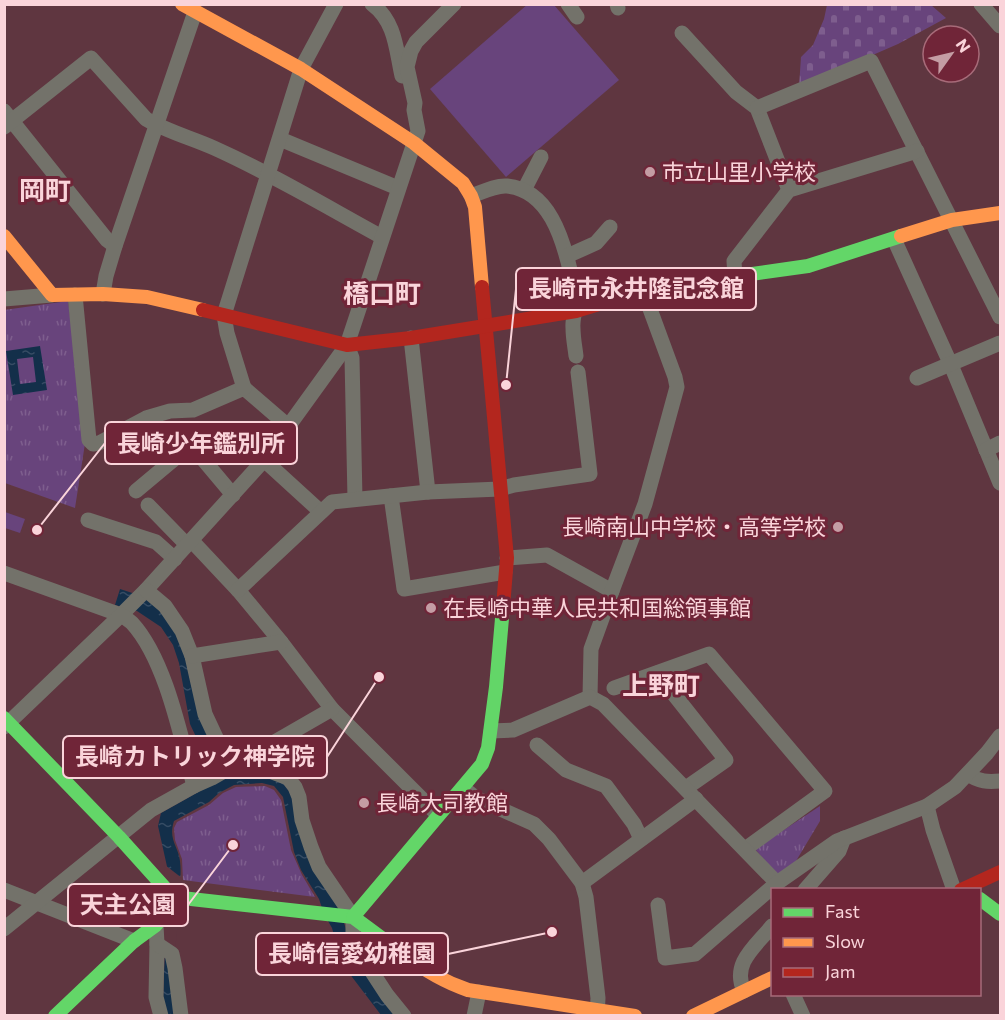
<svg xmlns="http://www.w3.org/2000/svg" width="1005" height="1020" font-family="Commissioner,'Noto Sans JP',sans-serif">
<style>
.cemetery{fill:url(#cemetery-stones)}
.park{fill:url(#park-tufts)}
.pitch{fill:#68447c}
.water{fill:url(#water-ripples);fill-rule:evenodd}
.pier{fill:#5f3640}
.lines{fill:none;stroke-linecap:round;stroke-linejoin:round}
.street{stroke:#73726a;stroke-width:15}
.fast{stroke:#63d668;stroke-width:14}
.slow{stroke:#ff974d;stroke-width:14}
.jam{stroke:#b3261e;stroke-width:14}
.poi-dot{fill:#c49da4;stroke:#702538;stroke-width:2}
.labels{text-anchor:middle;stroke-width:6;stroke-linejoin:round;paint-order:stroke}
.poi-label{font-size:22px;fill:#fad4da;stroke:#702538;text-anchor:start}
.quarter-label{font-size:26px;font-weight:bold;fill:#fad4da;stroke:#702538}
.leader{fill:none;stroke:#fad4da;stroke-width:2}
.callout-dot{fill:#fad4da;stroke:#702538;stroke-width:2}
.callout{fill:#702538;stroke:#fad4da;stroke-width:2}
.callout-label{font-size:24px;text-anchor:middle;font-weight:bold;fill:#fad4da}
</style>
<defs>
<pattern id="cemetery-stones" width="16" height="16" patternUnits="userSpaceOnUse" patternTransform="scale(1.5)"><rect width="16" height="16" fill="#68447c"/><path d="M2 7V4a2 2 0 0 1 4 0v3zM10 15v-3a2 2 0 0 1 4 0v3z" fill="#7e5e8e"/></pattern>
<pattern id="park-tufts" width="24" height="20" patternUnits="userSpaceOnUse" patternTransform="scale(1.5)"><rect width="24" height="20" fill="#68447c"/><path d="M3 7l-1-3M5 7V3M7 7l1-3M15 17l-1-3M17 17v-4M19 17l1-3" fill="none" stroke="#7e5e8e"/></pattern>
<pattern id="water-ripples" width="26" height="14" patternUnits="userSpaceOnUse" patternTransform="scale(1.5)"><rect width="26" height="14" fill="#132f4a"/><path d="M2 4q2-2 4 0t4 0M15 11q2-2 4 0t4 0" fill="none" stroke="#364c64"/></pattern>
</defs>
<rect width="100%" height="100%" fill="#5f3640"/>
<polygon class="cemetery" points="827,5 931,5 946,18 898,44 799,87 801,57 813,45 824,19"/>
<g class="park">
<polygon points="68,301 86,437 75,508 5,483 4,310"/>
<polygon points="265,786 274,790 281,800 291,850 302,875 315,897 183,880 182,859 175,840 174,828 177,822 209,805 223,793 236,787"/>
<polygon points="820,806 820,821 796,861 778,876 755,849"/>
</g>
<g class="pitch">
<polygon points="528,4 554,5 619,80 506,177 430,89"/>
<polygon points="5,512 25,519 20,533 5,528"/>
</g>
<g class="water">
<path d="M40,346L47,390L13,395L6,351ZM33,357L36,382L20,384L17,359Z"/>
<path d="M120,589L151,599L171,619L223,757L240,773L280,778L291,794L336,899L347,932L400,1015H381L349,973L338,950L332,928L324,914L319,899L301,870L294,852L283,797L274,786L262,783L234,785L219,793L209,802L174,821C168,840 178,845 180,861C183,886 174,912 173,936C172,961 176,990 177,1015H167L163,1000L168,871L158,826L161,813L223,778L211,769L190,724L179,663L173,645L161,627L137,611L115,605Z"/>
</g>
<polygon class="pier" points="165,865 182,878 174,962 161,936"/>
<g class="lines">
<g class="street">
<path d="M372,4C396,22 396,50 402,76"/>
<polyline points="568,4 577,17"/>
<polyline points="617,4 618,8"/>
<polyline points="981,4 1000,26"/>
<polyline points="682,33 736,92 757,108 789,190"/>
<polyline points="757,108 871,61 1000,317"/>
<polyline points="4,111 107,240 115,246"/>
<path d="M4,127L91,58L146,119C168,132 192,138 214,148C272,174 327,207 382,237"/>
<polyline points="280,139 398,188"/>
<polyline points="524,190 541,157"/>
<path d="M471,196C482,192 496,185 507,186C549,190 563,239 571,274C572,281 575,289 576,296C577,307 572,318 573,328C573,338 575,347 576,356"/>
<polyline points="894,239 951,365 1000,483"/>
<polyline points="567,256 596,243 610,227"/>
<polyline points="735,276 734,261 789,190 917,151"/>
<polyline points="103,294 106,276 115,246 195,12"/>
<polyline points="75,295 89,440 93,444 99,443 146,418 170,411 193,410 244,388 288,426"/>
<polyline points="4,299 52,295"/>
<polyline points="411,338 428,492"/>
<polyline points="347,345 352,358 355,499"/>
<polyline points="917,378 1000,343"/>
<polyline points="244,388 227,333 224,315 301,69 336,4"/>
<polyline points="986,450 1000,443"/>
<polyline points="264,460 321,512"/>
<polyline points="136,491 191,445 233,495"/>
<polyline points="391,496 404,589 505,572"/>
<polyline points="148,505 187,545"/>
<polyline points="88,520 156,542 175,559"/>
<polyline points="192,541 238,590 281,642 332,709 438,815"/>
<polyline points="507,558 547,555 612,591"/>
<polyline points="4,573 121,615 146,590 264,460 347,345 418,131 414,110 415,103 407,67 411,51 416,42 454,4"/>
<polyline points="146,590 165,606 182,631 192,656 205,714 219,744 227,756 236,763 267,770 288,778 295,787 299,797 302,820 311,847 319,867 353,917 353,932 357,949 387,995 404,1016"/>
<polyline points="238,590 332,502 428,492 500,489 514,485 590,474 578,372"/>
<polyline points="192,656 281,642"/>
<polyline points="657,673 726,760 686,788"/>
<polyline points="614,688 709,654 825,791 745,849"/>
<polyline points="590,697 591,649 612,591 645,504 677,387 675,377 643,290"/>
<polyline points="590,697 603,704 777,883"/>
<path d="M4,727L121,615C124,617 129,620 132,623C166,660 181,738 194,786"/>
<polyline points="491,731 513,730 590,697"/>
<polyline points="537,745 566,770 606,786 634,824 641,839"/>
<path d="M968,774C979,782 988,782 1000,781"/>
<polyline points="463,788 476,798 534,824 549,839 582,883 586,897 598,998 597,1016"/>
<polyline points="927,806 933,830 954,890"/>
<polyline points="582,883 696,799"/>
<polyline points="4,890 134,941"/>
<polyline points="805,890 839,851 844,838"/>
<polyline points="658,905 665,958 695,954 777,883 837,841 927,806 955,787 987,753 1000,736"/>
<polyline points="156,925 157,944 156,997 161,1016"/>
<polyline points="4,929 151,810 194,786 212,778 332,709"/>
<polyline points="157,944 172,954 175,968 181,1016"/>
<path d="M744,991C731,963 756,946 772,926"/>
<polyline points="793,994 803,1016"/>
<polyline points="474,1016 479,992"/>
</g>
<g class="fast">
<polyline points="642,291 652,288 808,266 901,236"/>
<polyline points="4,718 119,837 173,897 353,917 403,954"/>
<polyline points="980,899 1000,914"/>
<polyline points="353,917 482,764 488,748 496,687 503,607"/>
<polyline points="55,1016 134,941 156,925 164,914 173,897"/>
</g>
<g class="slow">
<polyline points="182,4 301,69 414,143 463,183 471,196 475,207 482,287"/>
<polyline points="4,236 52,295 103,294 147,297 203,310"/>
<polyline points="901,236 952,220 1000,213"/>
<path d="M403,954C424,970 444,982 468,990L635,1016"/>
<polyline points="693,1016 772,978"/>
</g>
<g class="jam">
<polyline points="482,287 507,558 503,607"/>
<polyline points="203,310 347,345 411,338 576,311 642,291"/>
<polyline points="961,890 1000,872"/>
</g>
</g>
<g class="poi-dot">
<circle cx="650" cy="172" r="6"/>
<circle cx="838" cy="527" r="6"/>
<circle cx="431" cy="608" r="6"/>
<circle cx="364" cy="803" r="6"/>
</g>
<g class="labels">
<g class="poi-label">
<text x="662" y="180">市立山里小学校</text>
<text x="826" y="535" text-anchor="end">長崎南山中学校・高等学校</text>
<text x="443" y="616">在長崎中華人民共和国総領事館</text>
<text x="376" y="811">長崎大司教館</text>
</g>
<g class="quarter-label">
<text x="45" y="200">岡町</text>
<text x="382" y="303">橋口町</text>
<text x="661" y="695">上野町</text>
</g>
</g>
<path class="leader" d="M506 385L516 289M37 530L105 443M379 677L327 757M233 845L188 905M552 932L448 954"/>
<g class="callout-dot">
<circle cx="506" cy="385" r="6"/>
<circle cx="37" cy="530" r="6"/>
<circle cx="379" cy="677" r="6"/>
<circle cx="233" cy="845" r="6"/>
<circle cx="552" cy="932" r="6"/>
</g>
<g class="callout">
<rect x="516" y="268" width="240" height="42" rx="6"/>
<rect x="105" y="422" width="192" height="42" rx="6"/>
<rect x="63" y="736" width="264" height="42" rx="6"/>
<rect x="68" y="884" width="120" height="42" rx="6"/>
<rect x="256" y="933" width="192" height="42" rx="6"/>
</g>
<g class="callout-label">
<text x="636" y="297">長崎市永井隆記念館</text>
<text x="201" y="452">長崎少年鑑別所</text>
<text x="195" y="765">長崎カトリック神学院</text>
<text x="128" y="913">天主公園</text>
<text x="352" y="962">長崎信愛幼稚園</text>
</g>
<rect width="1005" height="1020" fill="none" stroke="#fad4da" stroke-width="12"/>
<rect x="771" y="888" width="210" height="108" fill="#702538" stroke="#a76b79" stroke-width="1.5"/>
<rect x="783" y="908" width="30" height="9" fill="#63d668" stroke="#a76b79" stroke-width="1.5"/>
<text x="825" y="918" font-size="18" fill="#fad4da">Fast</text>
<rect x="783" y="938" width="30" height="9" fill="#ff974d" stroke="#a76b79" stroke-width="1.5"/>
<text x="825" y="948" font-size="18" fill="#fad4da">Slow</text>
<rect x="783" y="968" width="30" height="9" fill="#b3261e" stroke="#a76b79" stroke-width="1.5"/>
<text x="825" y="978" font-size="18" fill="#fad4da">Jam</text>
<g transform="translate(951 54) rotate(56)"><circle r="28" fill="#702538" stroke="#a76b79" stroke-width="1.5"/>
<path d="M0-4.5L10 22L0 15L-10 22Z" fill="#c49da4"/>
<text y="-9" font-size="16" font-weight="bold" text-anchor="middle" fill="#fad4da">N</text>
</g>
</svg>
